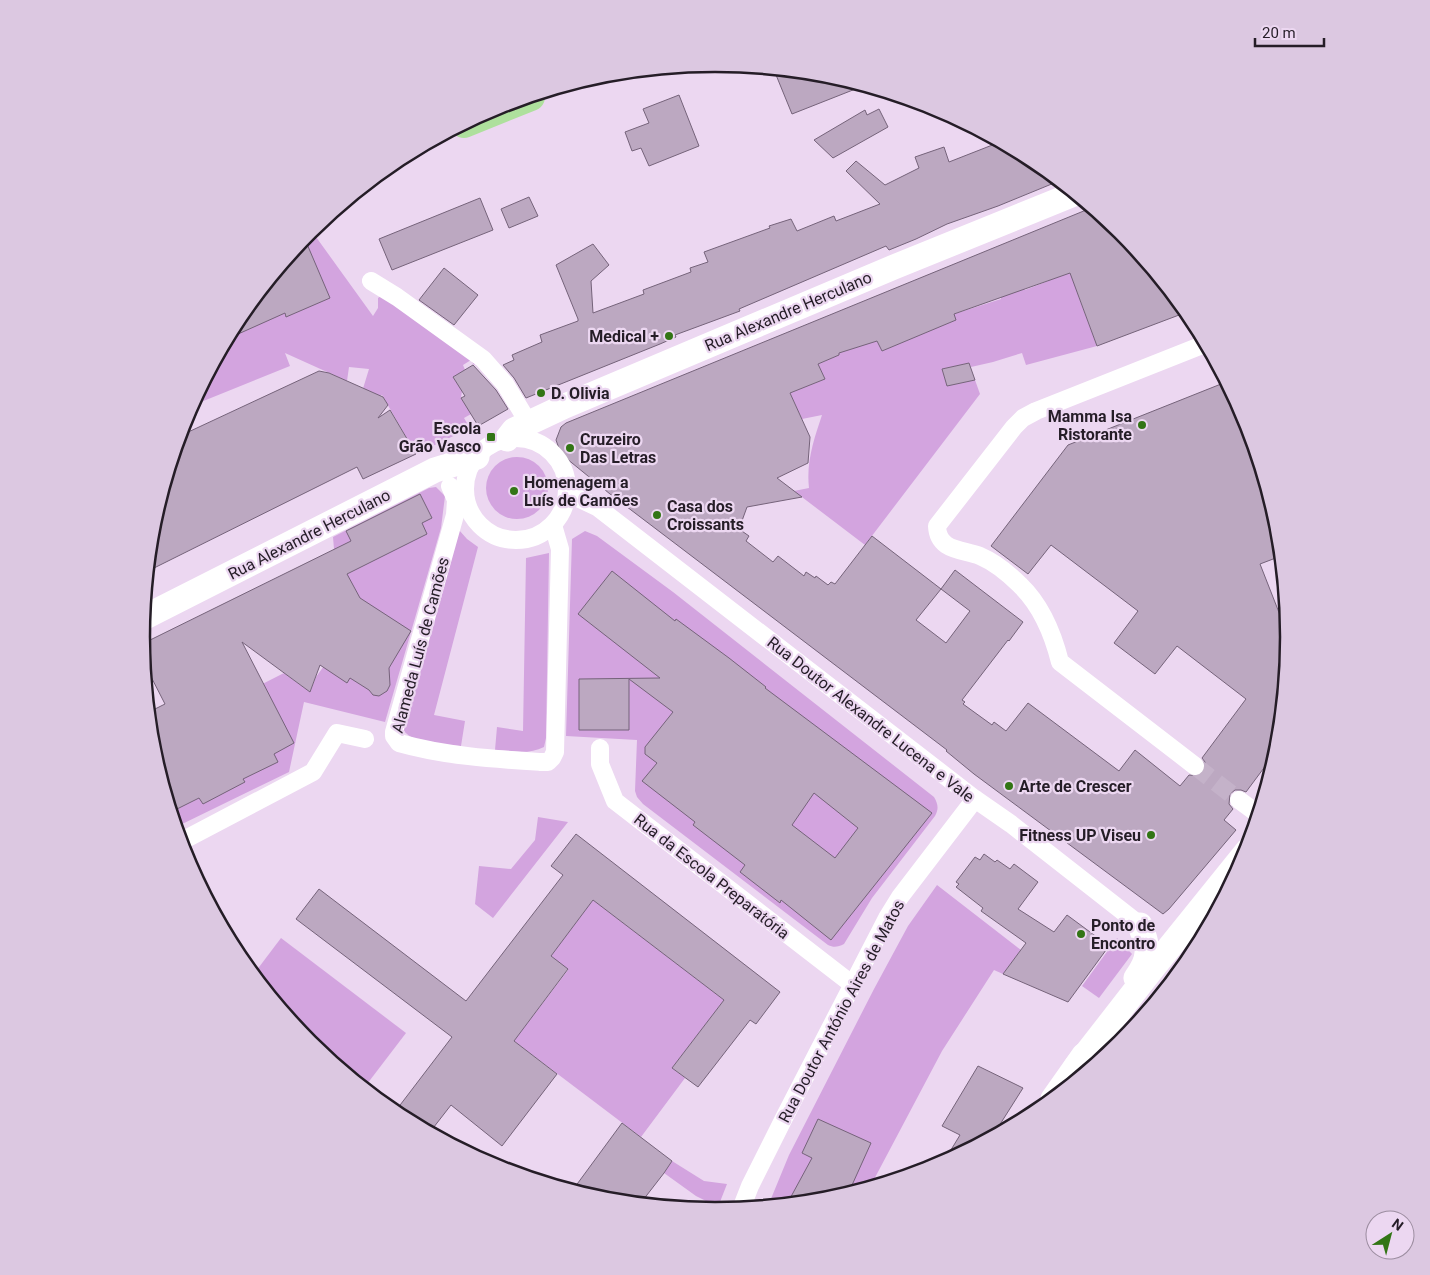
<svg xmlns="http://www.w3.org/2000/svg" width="1430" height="1275" font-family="Roboto,sans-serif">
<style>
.green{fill:#d3a4df}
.building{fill:#bca8c1;stroke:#75637a;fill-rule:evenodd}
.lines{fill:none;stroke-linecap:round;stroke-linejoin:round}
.street-tunnel{stroke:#c4b2c9;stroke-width:18;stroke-dasharray:18 9;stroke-linecap:butt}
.street{stroke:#fff;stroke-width:18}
.secondary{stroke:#fff;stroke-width:25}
.primary{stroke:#aee09d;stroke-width:28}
.poi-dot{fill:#327515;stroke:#ecd7f1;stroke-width:2}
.labels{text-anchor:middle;stroke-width:4.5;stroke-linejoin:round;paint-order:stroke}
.street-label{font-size:16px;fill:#251d27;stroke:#ecd7f1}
.poi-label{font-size:16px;font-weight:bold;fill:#251d27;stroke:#ecd7f1;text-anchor:start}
.rim{fill:none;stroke:#251d27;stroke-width:2.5}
</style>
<rect width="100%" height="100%" fill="#ecd7f1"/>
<g class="green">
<polygon points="311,230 373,316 378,308 378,298 381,296 476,363 474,365 471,360 463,365 465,370 453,377 462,391 461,398 471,414 464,418 470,428 416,454 382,395 357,408 369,369 349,367 347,381 285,353 290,366 196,404 194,401 238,319"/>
<path d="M1072,269L1079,298L1097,346L1026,365L1022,353L993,362L971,367L969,363L942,369L947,386L975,380L980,394L865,545L794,491L809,488C806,462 814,439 822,415L802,419L790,393L825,379L818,364L839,355L838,350L877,341L882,351L955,320L954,314L1001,299V295L1023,287L1025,290L1048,281L1047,278Z"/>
<circle cx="517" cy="488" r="31"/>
<polygon points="436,487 445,496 441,528 385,722 304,702 289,772 176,827 154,756 153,740 284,673 310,692 316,677 365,609 334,549 333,537 429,488"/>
<path d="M459,530L467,539L478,547L434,715L465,721L461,746C442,744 416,746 403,730Z"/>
<path d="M585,531L597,536L673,592L934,797C938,804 939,809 935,816L872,898L844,944C838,947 834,948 828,945L643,804L637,797L635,791L637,740L566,736L572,539Z"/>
<path d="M549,553L546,738L544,747C529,755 512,751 495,750L497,727L523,731L526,558Z"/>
<polygon points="538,817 568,822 493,918 475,904 479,866 511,869 535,840"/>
<polygon points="937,885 1021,950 1003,974 994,970 942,1051 870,1187 827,1200 768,1206 789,1155 874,989 908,926"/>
<polygon points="593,900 724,1000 672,1068 685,1078 641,1137 514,1041 568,970 551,956"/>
<polygon points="281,938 406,1033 364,1088 309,1043 253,975"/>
<polygon points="1117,938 1132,954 1099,998 1082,986"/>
<polygon points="672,1161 704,1181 727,1184 718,1207 696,1196 664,1173"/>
</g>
<g class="building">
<polygon points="774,70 827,75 863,86 792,114"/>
<polygon points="679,95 699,146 649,166 641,148 632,151 625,132 649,123 643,109"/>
<polygon points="879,109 888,127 833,158 814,140 865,110 867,115"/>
<polygon points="1000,142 1034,161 1059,181 998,206 947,224 916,239 889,250 886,246 739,309 740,311 675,335 676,337 660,344 526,398 514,378 503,365 514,360 512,355 542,342 540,335 578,321 578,319 556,265 593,244 609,265 591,281 593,313 644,294 643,290 691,272 690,268 708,262 704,252 770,228 769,226 791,219 797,231 834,216 836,221 880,204 846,171 856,161 885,185 919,168 915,157 944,147 949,162"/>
<polygon points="529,197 538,216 509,228 501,209"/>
<polygon points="480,198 493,230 392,270 379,239"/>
<path d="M1091,208L1121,232L1187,312L1097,346L1070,273L954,314L956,320L882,351L877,341L839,353V355L818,364L825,379L790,393L810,437L808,463L777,478L802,497L747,507L739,529L749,536L746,541L773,562L778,556L804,576L806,572L815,578L816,576L828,585L831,582L835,584L872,536L941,589L955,570L1023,622L1009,641L1008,640L962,700L965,702L963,704L992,725L994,722L1006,731L1028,703L1119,771L1135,750L1180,786L1189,775L1199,776L1204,772L1205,762L1202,758L1246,699L1177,646L1155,674L1114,643L1138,611L1051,545L1028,574L991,546L1068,445L1226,382L1245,418L1278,526L1281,556L1260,564L1289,638L1278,749L1246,792L1241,790H1235L1230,794L1229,804L1233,809L1224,820L1236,830L1169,909L1163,914L974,774L946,751L947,750L610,494L561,454L556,440L561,427L566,423ZM941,589L970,611L946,643L916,620Z"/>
<polygon points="307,244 330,298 286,317 285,313 227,339 238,318 295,249"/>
<polygon points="444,268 478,295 454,325 419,300"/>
<polygon points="969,363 975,380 947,386 942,369"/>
<polygon points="473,365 496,390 508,409 480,425 479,423 477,424 461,398 465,396 453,377"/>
<polygon points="319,371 329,373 383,397 388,405 378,418 390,410 416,454 363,479 357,467 148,571 152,525 180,434 184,434"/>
<polygon points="420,494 432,518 422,523 427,534 347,574 360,598 411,631 389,668 390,685 387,691 379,696 373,695 369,690 350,678 347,683 320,665 310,692 242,642 294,743 274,754 278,762 243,779 245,782 203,804 199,798 171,812 152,749 149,712 165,704 144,663 142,644 351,541 346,531"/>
<path d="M612,571L675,621L676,619L729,658L766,687L765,688L932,813L831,940L781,900L780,903L740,872L745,865L693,825L695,822L642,781L657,763L645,754V747L673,712L629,679V730H579V679L660,678L578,614ZM814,793L858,828L835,858L792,825Z"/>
<polygon points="576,834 780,992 756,1024 750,1020 698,1087 672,1068 724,1000 593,900 551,956 568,969 514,1041 557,1074 502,1146 451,1105 430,1132 396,1114 394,1113 452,1037 296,919 319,889 466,1001 563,875 551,866"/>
<polygon points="984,854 995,862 997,860 1010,869 1014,864 1038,882 1018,909 1054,932 1067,915 1109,946 1068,1002 1003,974 1026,943 981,911 983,908 956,887 959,884 956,882 975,857 980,860"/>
<polygon points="978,1066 1023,1088 992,1137 943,1163 960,1135 942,1126"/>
<polygon points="818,1119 871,1143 848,1194 827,1200 787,1204 812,1158 802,1153"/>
<polygon points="622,1123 672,1161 664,1173 640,1204 603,1200 572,1191"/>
</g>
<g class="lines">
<polyline class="street-tunnel" points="1195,766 1239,800"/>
<g class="street">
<polyline points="371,281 397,297 483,359 505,384 528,422"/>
<circle cx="516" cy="489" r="51"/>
<path d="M450,486L456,500L455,515L394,732V736L399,743C445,756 494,759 541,762H548L552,758L555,752L560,549L553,525"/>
<polyline points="567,493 597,507 975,799 1011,824 1140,925"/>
<polyline points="600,748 600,764 615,801 853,985"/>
<path d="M1195,766L1060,662C1053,634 1042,606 1020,585C1009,574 994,562 980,556C961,549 938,551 937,526L1014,427L1023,418L1036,411L1205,344"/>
<polyline points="1239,800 1258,814"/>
<polyline points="180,842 313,772 337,733 365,739"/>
<polyline points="741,1209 750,1186 785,1116 887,918 900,897 975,799"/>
</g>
<g class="secondary">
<polyline points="507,439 514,430 565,406 894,267 1074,194"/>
<polyline points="143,618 435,470 477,457"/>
<path d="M1136,978C1151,957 1149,949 1140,925"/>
<polyline points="1075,1068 1152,969 1247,851"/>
<polyline points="1053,1099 1084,1055"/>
</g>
<polyline class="primary" points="464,124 531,97"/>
</g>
<g class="poi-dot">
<circle cx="669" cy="336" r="5"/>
<circle cx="541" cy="393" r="5"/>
<circle cx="1142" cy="425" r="5"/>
<rect x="486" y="432" width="10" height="10" rx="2.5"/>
<circle cx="570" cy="448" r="5"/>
<circle cx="514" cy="491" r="5"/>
<circle cx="657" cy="515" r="5"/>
<circle cx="1009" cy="786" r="5"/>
<circle cx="1151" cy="835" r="5"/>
<circle cx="1081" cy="934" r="5"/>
</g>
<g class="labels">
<g class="street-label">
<text transform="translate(788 311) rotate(-23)" y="6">Rua Alexandre Herculano</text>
<text transform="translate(309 534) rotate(-27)" y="6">Rua Alexandre Herculano</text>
<text transform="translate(420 645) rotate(-75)" y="6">Alameda Luís de Camões</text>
<text transform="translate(871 719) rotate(38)" y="6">Rua Doutor Alexandre Lucena e Vale</text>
<text transform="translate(712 876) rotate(38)" y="6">Rua da Escola Preparatória</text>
<text transform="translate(841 1011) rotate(-62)" y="6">Rua Doutor António Aires de Matos</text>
</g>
<g class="poi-label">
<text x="659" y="342" text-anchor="end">Medical +</text>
<text x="551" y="399">D. Olivia</text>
<text x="1132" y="422" text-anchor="end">Mamma Isa<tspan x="1132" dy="18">Ristorante</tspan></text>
<text x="481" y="434" text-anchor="end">Escola<tspan x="481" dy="18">Grão Vasco</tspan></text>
<text x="580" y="445">Cruzeiro<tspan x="580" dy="18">Das Letras</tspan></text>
<text x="524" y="488">Homenagem a<tspan x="524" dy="18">Luís de Camões</tspan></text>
<text x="667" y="512">Casa dos<tspan x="667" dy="18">Croissants</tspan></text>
<text x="1019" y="792">Arte de Crescer</text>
<text x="1141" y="841" text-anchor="end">Fitness UP Viseu</text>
<text x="1091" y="931">Ponto de<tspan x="1091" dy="18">Encontro</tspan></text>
</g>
</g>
<path d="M0 0H1430V1275H0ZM150 637a565 565 0 1 1 1130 0a565 565 0 1 1-1130 0Z" fill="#dcc8e1" fill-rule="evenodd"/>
<path class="rim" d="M150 637a565 565 0 1 1 1130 0a565 565 0 1 1-1130 0Z"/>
<g transform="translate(1390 1235) rotate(36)"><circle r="24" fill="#ecd7f1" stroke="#9c8da0"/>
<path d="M0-4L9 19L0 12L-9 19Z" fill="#327515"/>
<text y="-8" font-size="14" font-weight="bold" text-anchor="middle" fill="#251d27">N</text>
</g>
<path d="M1255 38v8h69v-8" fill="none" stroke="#251d27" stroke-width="2.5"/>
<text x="1262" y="38" font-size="15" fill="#251d27" stroke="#ecd7f1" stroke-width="4" paint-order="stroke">20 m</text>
</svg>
